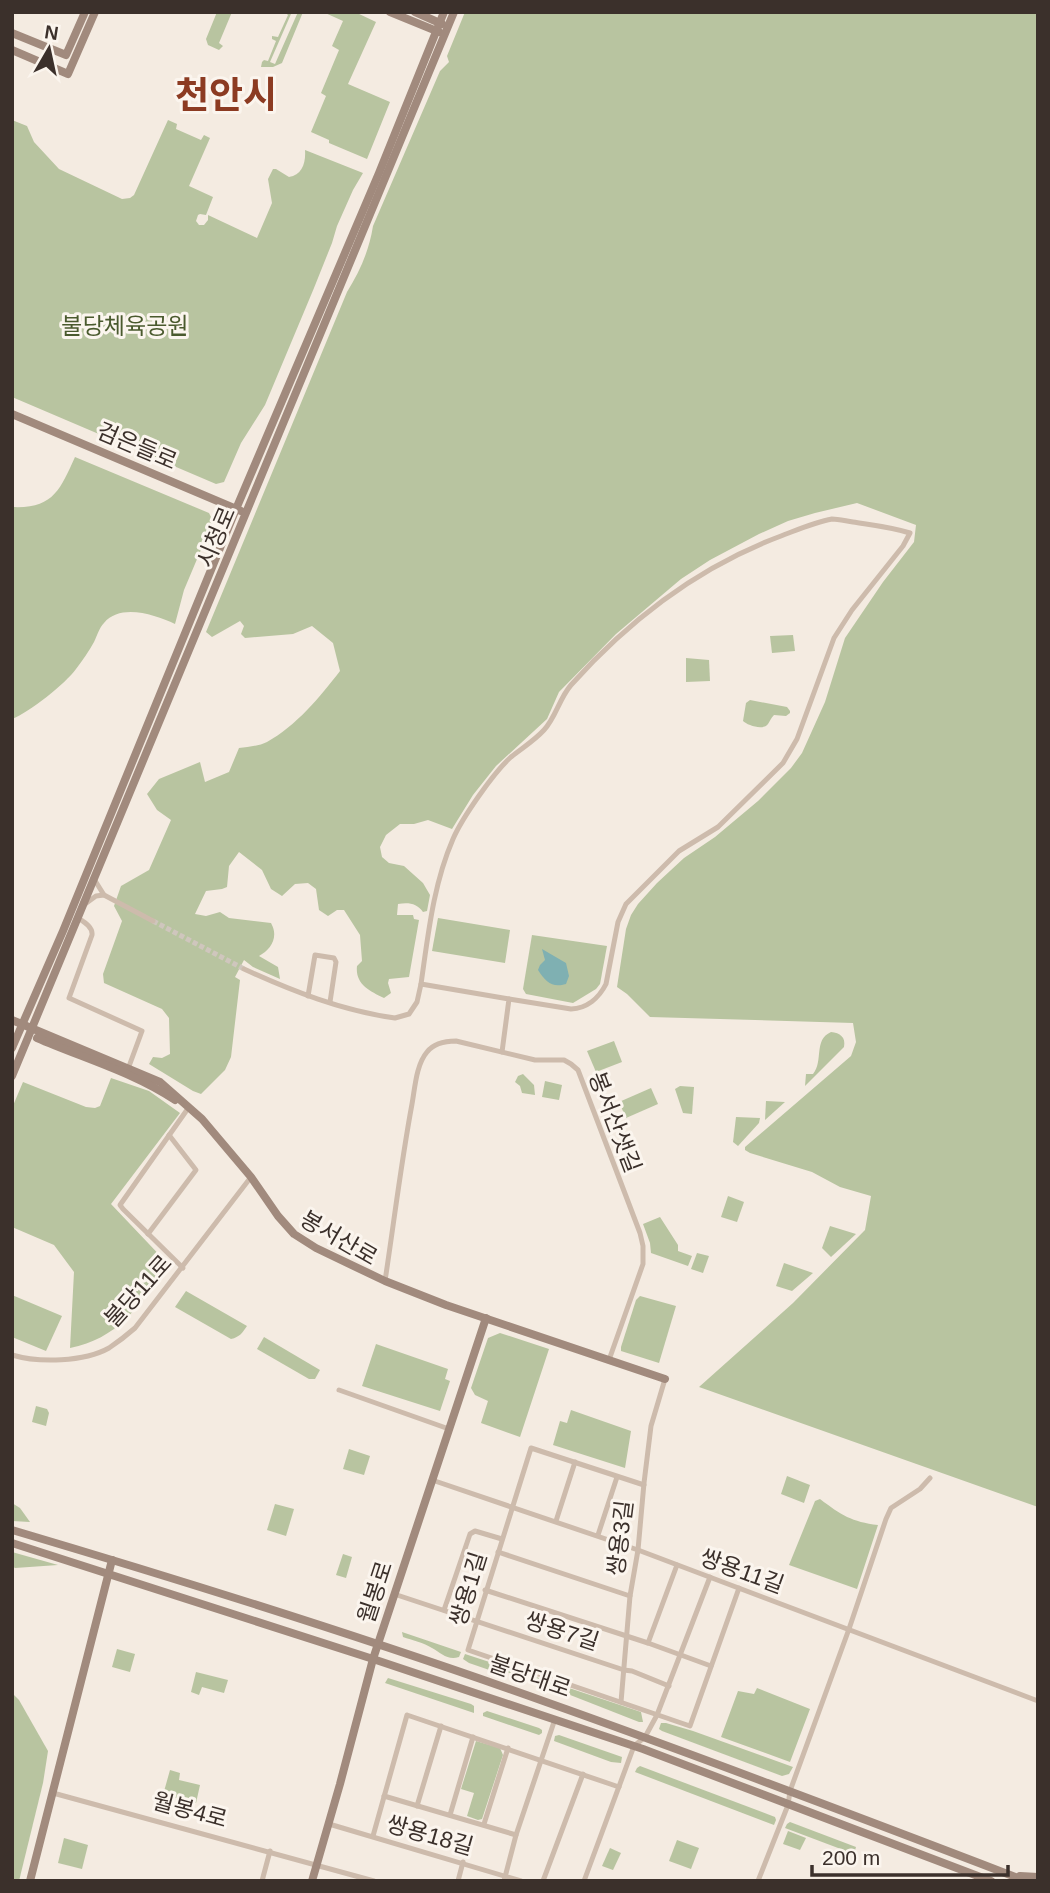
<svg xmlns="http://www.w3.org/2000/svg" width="1050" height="1893" font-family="Arial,'Noto Sans KR',sans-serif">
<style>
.green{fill:#b8c4a0}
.water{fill:#7fb0b2}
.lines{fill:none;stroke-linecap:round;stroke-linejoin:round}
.street-tunnel{stroke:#cfc6bd;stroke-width:5;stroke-dasharray:5 2.5;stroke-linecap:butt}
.street{stroke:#cdbbac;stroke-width:5}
.secondary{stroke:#a18a7d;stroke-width:8}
.labels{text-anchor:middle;stroke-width:6;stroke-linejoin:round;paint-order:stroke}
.park-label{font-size:23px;fill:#4a5a2e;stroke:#fbf5ee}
.street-label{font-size:23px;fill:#3b302b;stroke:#fbf5ee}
.town-label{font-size:37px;font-weight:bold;fill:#8c3b22;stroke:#fbf5ee}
</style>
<rect width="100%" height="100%" fill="#f4ebe1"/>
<g class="green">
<polygon points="217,12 232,12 219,43 223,46 219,50 208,45 206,39"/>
<polygon points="285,12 291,12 291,14 270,62 275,64 298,12 303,12 282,63 273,67 261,67 262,62 264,60 268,61 276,41 272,39 272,36 278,37 288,15"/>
<polygon points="323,12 355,12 376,22 348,84 390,102 367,159 329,143 329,140 311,132 326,96 321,93 339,50 332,46 343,21"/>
<path d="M465,12H1038V1507L699,1387L793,1303L865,1230L871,1196L840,1187L812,1172L750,1153L745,1150V1147L851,1056L856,1042L853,1023L650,1017L627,994L617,987L626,929L631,915L638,904L657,883L684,858L715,837L758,801L791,768L802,753L825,702L845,638L883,582L914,542L916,525L857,503L815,513L788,521L759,534L710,560L681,579L616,634L559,692L547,719L496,766L473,795L452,829L428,820L414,824H400L386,835L380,847L382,857L389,863L404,866L423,883L430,895L427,911L423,912C417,903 408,902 398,904L397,915H413L414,919L419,920L409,977L389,979L388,983L391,993L384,998C369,991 355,984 357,966L362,961L360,935L344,910H337L328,916L319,910L316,889L308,883L295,884L282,896L271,889L262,870L239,852L229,866L227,887L222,889L206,891L195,914L206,916L220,912L229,918L271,923C279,937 271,950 259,956L278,967L280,979L253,967L244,960L235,977L240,980L231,1057L225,1070L201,1094L193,1091L149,1064L153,1057L162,1058L170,1054L169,1018L162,1009L104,983L103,974L122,921L114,906L121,886L149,870L171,820L157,810L147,794L159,779L200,762L205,782L229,772L239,748C248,747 259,746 267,742C296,726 320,697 340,671L333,643L312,626L293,634L245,638L241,634L244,626L240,621L212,637L206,632L347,292C360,271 369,251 373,226L440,71L449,62L447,56Z"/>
<path d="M12,120L27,126L34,142L59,169L122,199L130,198L134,195L168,120L177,124L176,129L201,140L204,135L210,138L189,186L213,197L206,215L200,214L198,215L196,221L199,225H204L208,220V215L257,238L272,203L268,179L273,169H276L289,177C302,175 306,163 305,150L363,173L353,190L337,226L332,243L314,288L265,405L241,443L224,482L216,484L12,397Z"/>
<path d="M75,457L209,513L212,519L211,526L184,590L175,624C155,615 121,603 104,623C99,628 97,636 94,642C89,651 82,661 76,669C65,684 30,712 12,719V507C53,509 60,490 75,457Z"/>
<polygon points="793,635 795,651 772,653 770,636"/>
<polygon points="686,658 709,660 710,681 686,682"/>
<path d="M750,700L787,707L790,711V713L786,716L774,715C771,718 770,721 768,724C763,731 747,725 743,721L746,703Z"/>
<polygon points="438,918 510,930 505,963 432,951"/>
<polygon points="532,935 607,946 600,984 596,989 573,1003 526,994 523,989"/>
<path d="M831,1032C840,1033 846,1037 844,1047L805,1086L806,1074H813C824,1061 813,1040 831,1032Z"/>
<polygon points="614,1041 622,1062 596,1072 587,1051"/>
<polygon points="523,1074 534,1085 535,1095 522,1093 520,1086 515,1082 518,1076"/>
<path d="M111,1078L149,1091L180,1113L111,1204L167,1263C141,1304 120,1338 70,1348L74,1272L54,1245L12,1227V1108L23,1082L86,1107L95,1108L100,1106Z"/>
<polygon points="545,1081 562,1085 559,1100 542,1097"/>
<polygon points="680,1086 694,1087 692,1114 683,1113 675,1089"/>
<polygon points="651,1088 658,1104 626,1118 619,1102"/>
<polygon points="766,1101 785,1102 765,1120"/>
<polygon points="736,1117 760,1118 759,1123 738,1146 733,1142"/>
<polygon points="728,1196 744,1202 737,1222 721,1217"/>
<polygon points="660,1217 678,1245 678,1251 692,1256 688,1266 651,1253 650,1243 643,1224"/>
<polygon points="830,1226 856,1234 831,1257 822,1248"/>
<polygon points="697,1253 709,1256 703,1273 691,1269"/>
<polygon points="784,1263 813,1273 792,1291 776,1286"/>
<path d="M186,1291L247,1326C242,1333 240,1337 231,1339L175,1307Z"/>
<polygon points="12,1295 62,1316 46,1351 12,1337"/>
<polygon points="640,1296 676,1306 659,1363 621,1351 621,1347 636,1300"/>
<polygon points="500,1333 549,1349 520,1437 481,1423 488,1401 475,1395 471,1388 488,1338"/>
<polygon points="264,1337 320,1370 315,1379 309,1379 257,1349"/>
<polygon points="376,1344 448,1369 445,1379 450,1381 440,1411 362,1386"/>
<polygon points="36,1406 47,1409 49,1413 46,1426 32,1422"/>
<polygon points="571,1410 631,1431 625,1468 553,1445 560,1421 567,1423"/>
<polygon points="349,1449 370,1456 364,1475 343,1469"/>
<polygon points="787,1476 810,1485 804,1503 781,1494"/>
<path d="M820,1499C841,1515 852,1522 878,1525L857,1589L789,1565L815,1501Z"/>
<polygon points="12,1503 20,1508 30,1522 12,1521"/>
<polygon points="275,1504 294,1509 286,1536 267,1530"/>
<polygon points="12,1552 58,1565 15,1568 12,1566"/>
<polygon points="343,1554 352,1557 346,1578 336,1575"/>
<path d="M402,1632L461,1652L459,1657C448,1661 441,1653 432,1648C424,1643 412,1640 403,1637Z"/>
<polygon points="117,1649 135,1654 130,1672 112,1667"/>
<polygon points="465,1654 520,1672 525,1674 524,1676 521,1677 507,1672 501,1674 469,1663 463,1659"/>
<polygon points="196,1672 228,1680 224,1693 202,1687 199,1695 191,1692"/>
<polygon points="530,1675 641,1712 643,1722 639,1722 532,1680 528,1677"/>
<polygon points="388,1678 471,1704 474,1706 474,1713 385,1683"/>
<polygon points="757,1688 810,1709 790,1762 721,1737 738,1691 754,1694"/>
<polygon points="12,1693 19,1700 48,1751 43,1783 19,1881 12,1881"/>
<polygon points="487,1711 539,1728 542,1730 542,1733 539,1735 483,1716 483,1713"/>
<polygon points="661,1723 666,1723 693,1731 793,1767 789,1774 782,1776 662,1731 659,1729"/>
<polygon points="559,1735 622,1757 621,1763 611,1762 554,1741 555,1736"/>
<polygon points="476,1741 500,1748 503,1755 482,1819 478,1820 467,1816 474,1793 461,1789"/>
<polygon points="640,1766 775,1817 776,1820 774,1825 635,1772 637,1768"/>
<polygon points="170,1770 180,1773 179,1780 200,1785 196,1803 163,1795"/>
<polygon points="790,1822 856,1847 854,1854 785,1828 787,1824"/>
<polygon points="788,1831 806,1838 800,1850 783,1844"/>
<polygon points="64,1838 88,1845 82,1869 58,1863"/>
<polygon points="677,1840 699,1848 691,1869 669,1861"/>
<polygon points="610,1848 621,1853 613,1870 602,1866"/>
</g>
<path class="water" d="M542,949L566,963L569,976L566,984C552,988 546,982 538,970L540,965L545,960Z"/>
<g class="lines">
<polyline class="street-tunnel" points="153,921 244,969"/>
<g class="street">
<polyline points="94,879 104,895 153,921"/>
<polyline points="85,904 96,896 104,895"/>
<path d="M78,918C84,922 93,927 92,935L69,998L142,1031L128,1069"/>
<path d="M244,969C292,991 343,1011 395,1018L409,1014L417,1002L421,984L509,999L502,1052"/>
<path d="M421,984C428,936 433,885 453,839C462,818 494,772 511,757C522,748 534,741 544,730C556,717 559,699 571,685C630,619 698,567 781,536C797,530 815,522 832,519C838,519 846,521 853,522C872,525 891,527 910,533L903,546L852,610L834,638L797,739L783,763L718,827L679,851L626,904L618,922L606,984C599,998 587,1008 571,1009L509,999"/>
<polyline points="308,996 315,955 334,958 336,962 330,1002"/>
<polyline points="148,1234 196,1170 169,1135"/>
<polyline points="183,1268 123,1209 120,1205 189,1107"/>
<path d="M385,1281C394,1222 401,1163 412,1104C415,1088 416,1065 427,1052C434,1043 445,1041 456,1041L535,1060H564L571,1064L578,1070L640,1233L643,1246V1264L609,1360"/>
<path d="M12,1355C39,1363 84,1362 109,1348C118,1342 127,1335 135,1328L251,1177"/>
<polyline points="339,1390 449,1429"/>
<polyline points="432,1480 638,1550 1038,1701"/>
<polyline points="644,1485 531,1448 468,1650 690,1726 739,1588"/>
<polyline points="556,1521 575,1462"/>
<polyline points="598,1535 617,1477"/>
<polyline points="498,1552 630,1596"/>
<polyline points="485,1590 648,1643 711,1666"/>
<polyline points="394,1594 624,1670 632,1671 669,1686"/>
<polyline points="444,1610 470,1534 475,1531 502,1539"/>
<polyline points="648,1643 677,1565"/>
<polyline points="621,1702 630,1596 638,1550 644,1483 651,1426 665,1379"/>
<polyline points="53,1793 374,1881"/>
<polyline points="384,1796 516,1835"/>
<polyline points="417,1806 441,1726"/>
<polyline points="450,1815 473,1737"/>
<polyline points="329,1824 521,1881"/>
<polyline points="484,1824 508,1748"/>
<polyline points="373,1836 407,1715 619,1787"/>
<polyline points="262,1881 270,1851"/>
<polyline points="458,1881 463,1862"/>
<polyline points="504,1881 516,1835 555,1719"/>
<polyline points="543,1881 583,1774"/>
<polyline points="584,1881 634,1746 645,1737 657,1715 710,1577"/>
<polyline points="758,1881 788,1805 790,1791 849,1629 886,1519 891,1508 920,1489 930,1478"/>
</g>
<g class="secondary">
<polyline points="390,12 439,32"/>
<polyline points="415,12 442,24"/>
<polyline points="12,33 66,55 85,12"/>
<polyline points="12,50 68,74 95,12"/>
<polyline points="12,414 241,511"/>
<polyline points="12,1020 160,1082 202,1119 251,1177 278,1216 294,1234 316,1248 385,1281 446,1305 665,1379"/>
<path d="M37,1038C83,1058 133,1072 175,1100"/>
<polyline points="12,1048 63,931 236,509 379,173 444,12"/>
<polyline points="12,1076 454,12"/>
<path d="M12,1530C191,1583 370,1639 546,1702C707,1759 867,1820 1026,1881"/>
<polyline points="12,1543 373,1659 643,1749 991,1881"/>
<polyline points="1020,1876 1038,1877"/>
<polyline points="30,1881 112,1560"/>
<polyline points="312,1881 340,1784 373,1659 486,1318"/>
</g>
</g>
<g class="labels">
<g class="park-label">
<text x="125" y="334">불당체육공원</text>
</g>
<g class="street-label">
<text transform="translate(137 446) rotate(23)" y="8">검은들로</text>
<text transform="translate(216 537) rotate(-67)" y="8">시청로</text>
<text transform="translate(615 1122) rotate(69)" y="8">봉서산샛길</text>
<text transform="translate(339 1238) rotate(30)" y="8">봉서산로</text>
<text transform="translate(138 1291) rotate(-48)" y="8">불당11로</text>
<text transform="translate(620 1538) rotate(-83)" y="8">쌍용3길</text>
<text transform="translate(742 1571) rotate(20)" y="8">쌍용11길</text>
<text transform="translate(468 1589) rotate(-73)" y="8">쌍용1길</text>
<text transform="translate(375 1592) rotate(-72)" y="8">월봉로</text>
<text transform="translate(562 1631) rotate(18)" y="8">쌍용7길</text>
<text transform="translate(530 1676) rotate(19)" y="8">불당대로</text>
<text transform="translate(190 1810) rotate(15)" y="8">월봉4로</text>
<text transform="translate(430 1835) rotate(16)" y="8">쌍용18길</text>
</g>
<g class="town-label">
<text x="226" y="108">천안시</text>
</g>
</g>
<rect width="1050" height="1893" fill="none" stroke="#3b302b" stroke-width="28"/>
<g transform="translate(49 49) rotate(9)" stroke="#fbf5ee" stroke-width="5" paint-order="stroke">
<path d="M0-5L12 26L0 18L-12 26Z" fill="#3b302b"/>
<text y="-10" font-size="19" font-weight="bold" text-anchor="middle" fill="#3b302b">N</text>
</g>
<path d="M812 1865v10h196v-10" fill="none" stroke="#3b302b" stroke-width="3.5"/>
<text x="822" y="1865" font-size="21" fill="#3b302b" stroke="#fbf5ee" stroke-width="5" paint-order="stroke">200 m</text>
</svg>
